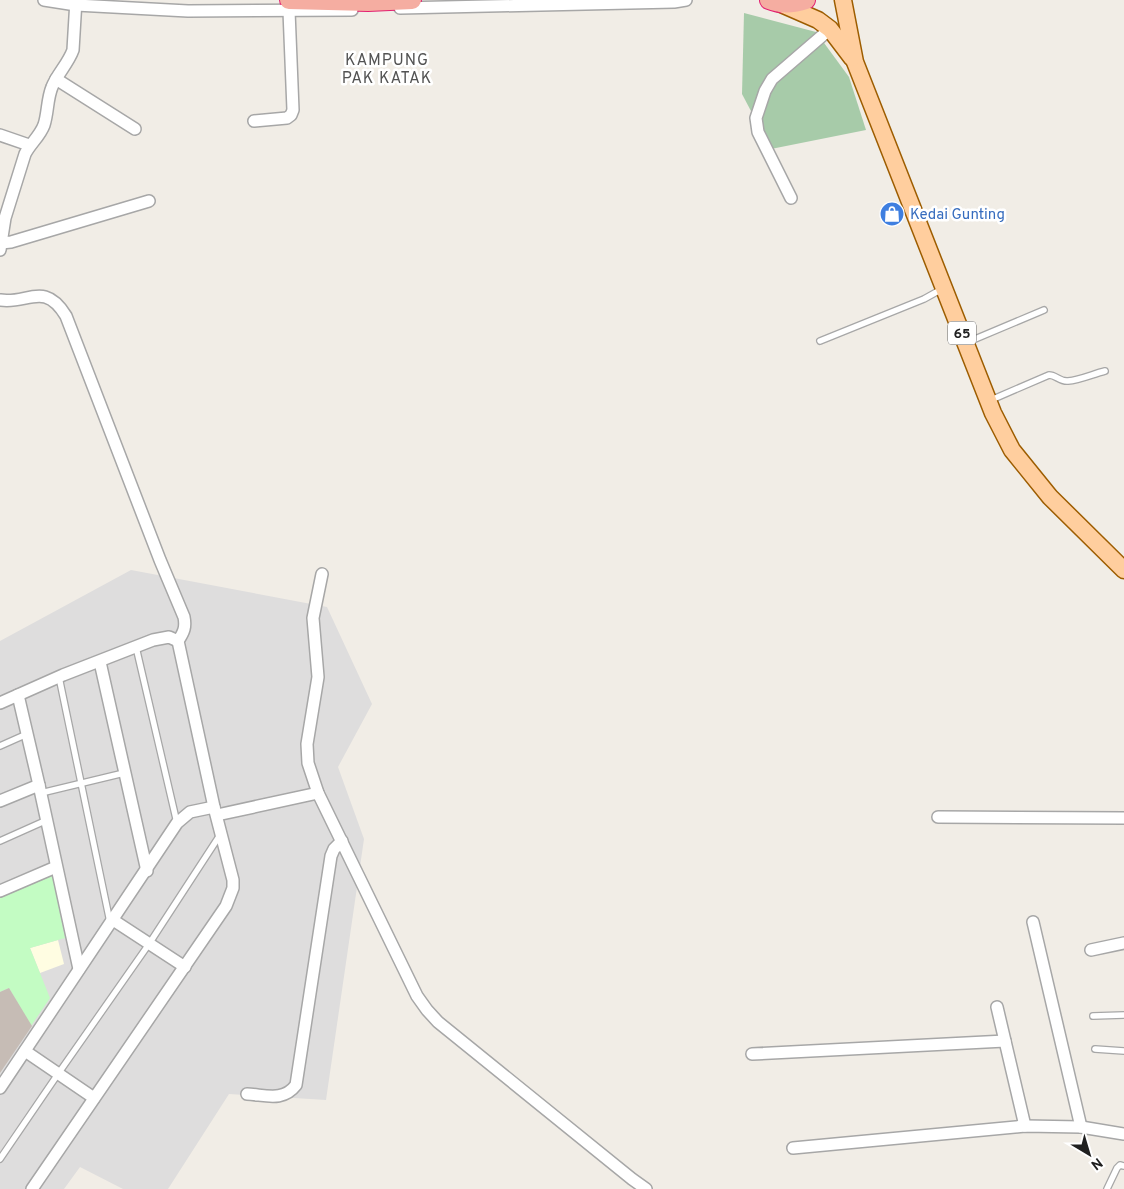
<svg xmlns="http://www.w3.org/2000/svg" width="1124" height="1189" font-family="Overpass,sans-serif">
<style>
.residential{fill:#dedddd}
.education{fill:#fffde2}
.cemetery{fill:#a7cba9}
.park{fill:#c3fcc3}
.building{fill:#c6bcb5}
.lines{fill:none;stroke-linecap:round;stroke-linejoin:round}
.service-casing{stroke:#a7a7a7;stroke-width:8}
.minor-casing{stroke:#a7a7a7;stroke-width:14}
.primary-casing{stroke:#9d5d00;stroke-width:19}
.trunk-casing{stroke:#e32071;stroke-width:20}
.service{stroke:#fff;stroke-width:5.5}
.minor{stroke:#fff;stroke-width:11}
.primary{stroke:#ffce9e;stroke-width:16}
.trunk{stroke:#f5ada1;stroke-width:18}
.labels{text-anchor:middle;stroke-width:5;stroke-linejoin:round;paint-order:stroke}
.shield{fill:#fff;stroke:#636363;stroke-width:1}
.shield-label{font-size:14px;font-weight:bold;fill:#202020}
.shop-label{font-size:15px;fill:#366cbe;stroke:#fff;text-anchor:start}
.neighbourhood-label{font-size:16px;letter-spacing:1px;fill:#535353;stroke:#fff}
</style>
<rect width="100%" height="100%" fill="#f1ede6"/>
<polygon class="residential" points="131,570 327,607 372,704 338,767 364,839 326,1100 229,1094 168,1189 123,1189 80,1167 64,1189 0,1189 0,641"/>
<polygon class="education" points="58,940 64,964 40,973 30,948"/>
<polygon class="cemetery" points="744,13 816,32 849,77 866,130 771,149 742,94"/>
<polygon class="park" points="52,873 65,938 30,948 50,998 31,1026 9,988 0,992 0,896"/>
<polygon class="building" points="9,988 32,1026 0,1073 0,992"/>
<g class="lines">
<defs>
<g id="service">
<polyline points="820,341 924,299 942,289"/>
<polyline points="968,342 1044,310"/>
<path d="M991,400L1049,375C1056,375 1060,382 1068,381C1080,380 1093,374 1105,371"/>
<polyline points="136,647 177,823"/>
<polyline points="59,677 110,922"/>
<polyline points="0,746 27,734"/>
<polyline points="41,793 124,773"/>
<polyline points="0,841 47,820"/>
<polyline points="1093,1016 1124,1015"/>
<polyline points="1095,1049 1124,1051"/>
<polyline points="0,1159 58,1074 149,944 220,835"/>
<polyline points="1107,1189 1117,1168 1120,1165 1124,1166"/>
</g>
<g id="minor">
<polyline points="44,0 76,5 188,11 352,10"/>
<polyline points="400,8 674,2 686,0"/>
<polyline points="56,79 135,129"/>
<polyline points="254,121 287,118 291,115 293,110 289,11"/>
<polyline points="0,135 29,145"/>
<polyline points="791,198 758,132 756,118 765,91 772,79 830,29"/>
<polyline points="1,243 11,242 149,201"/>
<path d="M0,250L5,218L25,154C30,144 40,136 44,125C48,113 47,99 52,87C57,74 68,64 73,50L76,0"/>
<path d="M0,300C27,305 44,280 66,316L160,560L184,617C186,627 184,632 178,641L214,807L233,880V888L226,906L32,1189"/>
<polyline points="322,574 313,618 318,677 307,744 308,763 318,793 417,996 427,1010 438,1022 632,1179 646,1189"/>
<polyline points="100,662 147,871"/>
<polyline points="18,695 39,785 79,969"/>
<polyline points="0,703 63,675 153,640 169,637 178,641"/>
<polyline points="0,801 39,785"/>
<polyline points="217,815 318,793"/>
<polyline points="938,817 1124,818"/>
<polyline points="0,891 56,867"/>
<polyline points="113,920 185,967"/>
<polyline points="1033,922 1081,1127"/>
<polyline points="1091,950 1124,943"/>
<polyline points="997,1007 1025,1126"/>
<polyline points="25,1051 94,1098"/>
<polyline points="752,1054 1005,1041"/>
<polyline points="0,1088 177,823 190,812 214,807"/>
<path d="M247,1094C266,1095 283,1102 296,1085L331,856L334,849L342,841"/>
<polyline points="793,1148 1025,1126 1081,1127 1124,1134"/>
</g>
<g id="primary">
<polyline points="843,0 855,62 993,413 1012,450 1050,497 1124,570"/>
<polyline points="779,3 818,20 830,29 852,58"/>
</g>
<g id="trunk">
<polyline points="289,0 368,2 412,0"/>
<path d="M769,0C781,5 794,4 806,0"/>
</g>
</defs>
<use href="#service" class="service-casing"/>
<use href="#minor" class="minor-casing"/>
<use href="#primary" class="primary-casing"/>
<use href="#trunk" class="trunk-casing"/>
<use href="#service" class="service"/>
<use href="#minor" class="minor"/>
<use href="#primary" class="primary"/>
<use href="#trunk" class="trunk"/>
</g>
<defs>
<symbol id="shop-disc" viewBox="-11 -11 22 22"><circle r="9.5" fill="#3f7fe0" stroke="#fff"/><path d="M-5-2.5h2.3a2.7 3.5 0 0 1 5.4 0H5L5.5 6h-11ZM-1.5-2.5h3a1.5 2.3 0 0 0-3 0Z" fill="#fff"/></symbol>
</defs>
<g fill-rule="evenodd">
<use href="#shop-disc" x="878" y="200" width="28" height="28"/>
</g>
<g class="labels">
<rect class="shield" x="948" y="321.5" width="28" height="23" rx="4"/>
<g class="shield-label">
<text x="962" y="338">65</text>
</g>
<g class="shop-label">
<text x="910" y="219">Kedai Gunting</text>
</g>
<g class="neighbourhood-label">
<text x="387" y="65">KAMPUNG<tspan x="387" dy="18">PAK KATAK</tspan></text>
</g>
</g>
<g transform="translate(1089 1154) rotate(142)" stroke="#ffffff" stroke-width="4" paint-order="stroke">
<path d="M0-4L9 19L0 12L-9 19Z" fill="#202020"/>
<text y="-8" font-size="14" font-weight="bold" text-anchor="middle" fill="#202020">N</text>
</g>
</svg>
